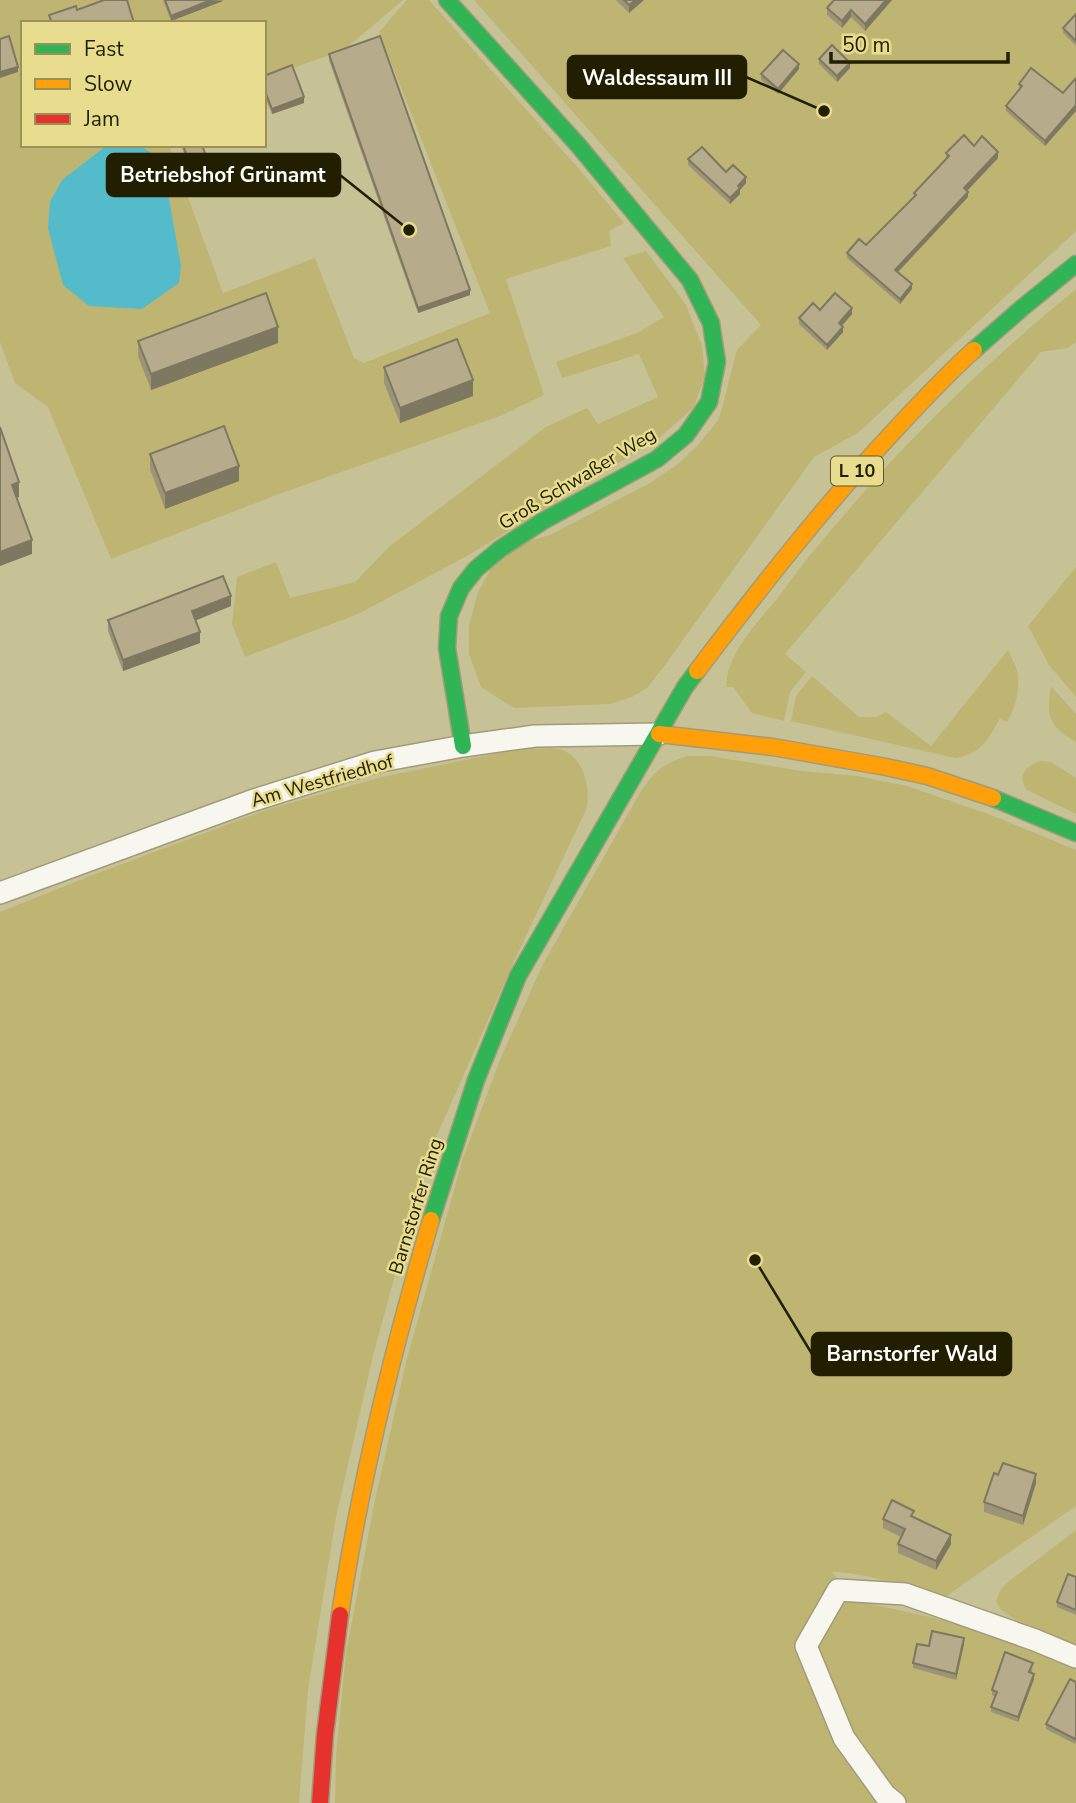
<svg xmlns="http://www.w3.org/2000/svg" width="1076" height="1803" font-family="'Nunito Sans',sans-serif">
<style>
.green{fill:#beb573}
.water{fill:#53bbc9}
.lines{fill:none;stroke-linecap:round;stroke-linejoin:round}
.street-casing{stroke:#a09c79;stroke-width:24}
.fast-casing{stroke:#a09c79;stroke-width:19}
.slow-casing{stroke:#a09c79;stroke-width:19}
.jam-casing{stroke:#a09c79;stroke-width:19}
.street{stroke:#f7f6ef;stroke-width:21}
.fast{stroke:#30b455;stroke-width:16}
.slow{stroke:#ff9f0a;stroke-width:16}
.jam{stroke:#e5322d;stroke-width:16}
.wall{fill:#9d9478}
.shaded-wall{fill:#7f7861}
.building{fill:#b6ac8b;stroke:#7f7861;stroke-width:2}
.labels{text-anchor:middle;stroke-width:5;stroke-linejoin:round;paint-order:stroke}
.shield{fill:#e8dd8f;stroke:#5d572b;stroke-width:2}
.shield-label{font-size:18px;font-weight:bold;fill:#221e00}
.street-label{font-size:19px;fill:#221e00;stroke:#e8dd8f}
.leader{fill:none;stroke:#221e00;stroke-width:2.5}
.callout-dot{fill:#221e00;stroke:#e8dd8f;stroke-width:2.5}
.callout{fill:#221e00;stroke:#221e00;stroke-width:2.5}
.callout-label{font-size:21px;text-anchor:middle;font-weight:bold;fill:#fff}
</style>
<rect width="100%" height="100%" fill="#c7c196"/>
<g class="green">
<polygon points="0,0 403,0 344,50 264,78 264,23 23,23 23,145 169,145 223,293 315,258 354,358 364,363 490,313 379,32 407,0 429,0 579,169 624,223 609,231 611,246 506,279 544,395 500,416 279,494 111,559 48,407 15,383 0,342"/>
<polygon points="474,0 1076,0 1076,231 858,433 814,457 665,665 647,688 632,697 610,704 514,708 481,687 469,654 469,625 478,592 493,565 523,543 550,535 650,483 678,464 699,444 719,419 737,350 761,325"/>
<polygon points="646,251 686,305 702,346 705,375 694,407 658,439 467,556 358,614 245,657 232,624 237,577 276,562 290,598 355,582 390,546 546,427 587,408 598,424 658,397 639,354 562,378 556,362 637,333 664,317 623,258"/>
<path d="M1076,289V342L1068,348L1041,352L785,654L806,672L790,692L784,721L752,713L733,687H726C727,680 727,673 730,666C740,637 770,610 788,584C805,560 825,537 845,514C914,432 992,358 1076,289Z"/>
<polygon points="1076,567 1076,697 1049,665 1028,626"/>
<path d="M1008,650C1011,657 1016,665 1017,672C1021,688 1015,709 1007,722L1000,718C988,740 981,754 955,758L791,721L796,696L812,676L859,717H876L886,712L931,746Z"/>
<path d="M1051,686L1076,714V742C1049,726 1046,718 1051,686Z"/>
<path d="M551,748C555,749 559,748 562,750C585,758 591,790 586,810L515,959L426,1160L373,1356L336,1517L308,1690L299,1803H0V912L90,876L269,809L382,777L514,750Z"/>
<path d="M688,756H710L802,771L858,776L907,786L991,815L1076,850V1506L939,1601C905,1586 869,1573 832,1572L853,1600L930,1617L1024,1643L1076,1669V1803H335L336,1756L346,1653L375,1500L406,1362L463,1158L500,1060L542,966L641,791C656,770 662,764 688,756Z"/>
<path d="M1041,761L1051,762L1076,778V814L1027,790C1016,776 1026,765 1041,761Z"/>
<polygon points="1076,1530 1076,1645 1016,1620 1001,1610 996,1601 1000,1590 1008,1582"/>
</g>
<polygon class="water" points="139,145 162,160 181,266 179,283 142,309 89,306 63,285 48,228 50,202 62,180 106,146"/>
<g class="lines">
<defs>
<g id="street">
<polyline points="0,893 251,801 375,762 463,746 535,736 659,734"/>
<polyline points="895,1803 885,1795 844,1738 806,1646 838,1590 905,1594 1035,1640 1076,1657"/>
</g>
<g id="fast">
<polyline points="447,0 578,145 690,280 711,323 717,362 709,402 686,435 657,459 543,521 500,549 476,569 461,588 449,616 447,648 463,746"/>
<polyline points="974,350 1022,308 1076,264"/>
<polyline points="993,798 1076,833"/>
<polyline points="431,1220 476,1080 518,976 685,687 697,671"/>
</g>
<g id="slow">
<path d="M697,671C760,588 824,506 895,430C920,403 946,375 974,350"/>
<polyline points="659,734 773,747 886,767 927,776 993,798"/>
<path d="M340,1615C360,1481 393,1349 431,1220"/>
</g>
<polyline id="jam" points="320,1803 325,1734 340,1615"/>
</defs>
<use href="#street" class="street-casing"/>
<use href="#fast" class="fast-casing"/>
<use href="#slow" class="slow-casing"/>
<use href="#jam" class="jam-casing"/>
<use href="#street" class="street"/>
<use href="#fast" class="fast"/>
<use href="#slow" class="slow"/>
<use href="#jam" class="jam"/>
</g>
<g class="wall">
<polygon points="163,0 223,0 223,1 171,21"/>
<polygon points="616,0 644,0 629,13"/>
<polygon points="834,0 892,0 865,31 851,17 842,28 827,15 827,8"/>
<polygon points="1076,14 1076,46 1063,33 1063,28"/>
<polygon points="329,54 470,295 418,313 329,60"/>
<polygon points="819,59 850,68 837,82 819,64"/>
<polygon points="799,69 778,94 761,80 761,74"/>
<polygon points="264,76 304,103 272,114 266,100 264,100"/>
<polygon points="1076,78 1076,111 1045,146 1006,111 1006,106 1019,90 1019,84 1063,93"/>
<polygon points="181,145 202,145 217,191 200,197"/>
<polygon points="974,146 998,158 967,191 968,197 898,272 912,289 900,304 847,258 847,253 866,245 914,197 914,193 946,159 946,153"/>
<polygon points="688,159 726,172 746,183 740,190 740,194 730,204 688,165"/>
<polygon points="820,310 852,314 842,326 843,332 827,350 799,324 799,318"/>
<polygon points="138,341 278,343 151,390 138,356"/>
<polygon points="384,367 473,396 400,423 384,383"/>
<polygon points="150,454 239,481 165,509 150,469"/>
<polygon points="231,606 195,620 200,643 123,671 108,631 108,620"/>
<polygon points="998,1475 1036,1483 1023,1525 984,1512 984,1502"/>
<polygon points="914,1517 951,1544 936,1570 898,1553 898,1544 901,1537 883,1528 883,1519"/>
<polygon points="1076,1577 1076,1615 1057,1607 1057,1602"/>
<polygon points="964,1644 956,1680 913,1668 913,1663"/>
<polygon points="1033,1668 1031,1673 1034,1679 1018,1722 991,1712 991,1707 995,1697 992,1695 992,1690"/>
<polygon points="1076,1682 1076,1742 1075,1744 1046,1729 1046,1724"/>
</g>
<g class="shaded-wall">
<polygon points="211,0 223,1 171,21 171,16"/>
<polygon points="636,0 644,0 629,13 629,5"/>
<polygon points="886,0 892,0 865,31 865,24"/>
<polygon points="851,10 851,17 842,28 842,21"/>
<polygon points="850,63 850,68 837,82 837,76"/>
<polygon points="799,64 799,69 778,94 778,89"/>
<polygon points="18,67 18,72 0,78 0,72"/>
<polygon points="304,97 304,103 272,114 272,109"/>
<polygon points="1076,105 1076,111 1045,146 1045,141"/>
<polygon points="998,152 998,158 964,194 964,188"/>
<polygon points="746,177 746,183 740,190 740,194 730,204 730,198"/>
<polygon points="217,186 217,191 200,197 200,192"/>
<polygon points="968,192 968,197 895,275 895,270"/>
<polygon points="912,284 912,289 900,304 900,299"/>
<polygon points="470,290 470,295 418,313 418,308"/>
<polygon points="852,308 852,314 839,329 839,323"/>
<polygon points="278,327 278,343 151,390 151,374"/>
<polygon points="843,327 843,332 827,350 827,345"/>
<polygon points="473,380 473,396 400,423 400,408"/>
<polygon points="239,466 239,481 165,509 165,493"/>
<polygon points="19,482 19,497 12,499 12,485"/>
<polygon points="32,540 32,554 0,566 0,552"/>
<polygon points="231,596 231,606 192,622 192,611"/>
<polygon points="200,632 200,643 123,671 123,660"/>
<polygon points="1036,1474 1036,1483 1023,1525 1023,1516"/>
<polygon points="951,1535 951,1544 936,1570 936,1561"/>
<polygon points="964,1638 964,1644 956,1680 956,1674"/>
<polygon points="1034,1674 1034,1679 1018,1722 1018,1717"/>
</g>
<g class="building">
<polygon points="104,0 127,0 134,23 52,23 49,15 76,6 77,10"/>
<polygon points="165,0 211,0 171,16"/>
<polygon points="624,0 636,0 629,5"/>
<polygon points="834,0 886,0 865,24 851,10 842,21 827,8"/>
<polygon points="1076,14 1076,41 1063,28"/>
<polygon points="9,36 18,67 0,72 0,39"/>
<polygon points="380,36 470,290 418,308 329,54"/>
<polygon points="832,45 850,63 837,76 819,59"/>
<polygon points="783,50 799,64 778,89 761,74"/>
<polygon points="292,65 304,97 272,109 266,94 264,95 264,76"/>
<polygon points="1031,68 1063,93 1076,78 1076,105 1045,141 1006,106 1022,86 1019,84"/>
<polygon points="964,135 974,146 982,136 998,152 964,188 968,192 895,270 912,284 900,299 847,253 859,239 866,245 916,195 914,193 949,156 946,153"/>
<polygon points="183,145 202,145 217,186 200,192"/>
<polygon points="702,147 726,172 733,165 746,177 738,186 740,188 730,198 688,159"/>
<polygon points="266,293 278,327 151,374 138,341"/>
<polygon points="835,293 852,308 839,323 843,327 827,345 799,318 813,303 820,310"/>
<polygon points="457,339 473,380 400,408 384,367"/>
<polygon points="224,426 239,466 165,493 150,454"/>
<polygon points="0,427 19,482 12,485 32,540 0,552"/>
<polygon points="223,576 231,596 192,611 200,632 123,660 108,620"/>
<polygon points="1003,1463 1036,1474 1023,1516 984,1502 994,1473 998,1475"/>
<polygon points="892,1500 914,1511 911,1516 951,1535 936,1561 898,1544 905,1529 883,1519"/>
<polygon points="1068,1574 1076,1577 1076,1610 1057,1602"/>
<polygon points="932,1631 964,1638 956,1674 913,1663 917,1644 929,1646"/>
<polygon points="1005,1652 1033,1663 1029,1672 1034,1674 1018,1717 991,1707 997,1692 992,1690"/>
<polygon points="1070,1679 1076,1682 1076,1736 1075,1739 1046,1724"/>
</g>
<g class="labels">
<rect class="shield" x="831" y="456.5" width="52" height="29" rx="5"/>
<g class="shield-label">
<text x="857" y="477">L 10</text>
</g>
<g class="street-label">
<text transform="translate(577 478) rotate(-31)" y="7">Groß Schwaßer Weg</text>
<text transform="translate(322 780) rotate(-16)" y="7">Am Westfriedhof</text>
<text transform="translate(415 1206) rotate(-73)" y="7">Barnstorfer Ring</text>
</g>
</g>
<path class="leader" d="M824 111L746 77M409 230L340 175M755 1260L812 1354"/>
<g class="callout-dot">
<circle cx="824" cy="111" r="7"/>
<circle cx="409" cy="230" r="7"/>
<circle cx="755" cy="1260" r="7"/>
</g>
<g class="callout">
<rect x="568" y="56" width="178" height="42" rx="7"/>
<rect x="107" y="154" width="233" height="42" rx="7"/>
<rect x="812" y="1333" width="199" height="42" rx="7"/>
</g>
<g class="callout-label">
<text x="657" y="85">Waldessaum III</text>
<text x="223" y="182">Betriebshof Grünamt</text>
<text x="912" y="1361">Barnstorfer Wald</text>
</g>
<rect x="21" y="21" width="245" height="126" fill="#e8dd8f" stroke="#999156" stroke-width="2"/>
<rect x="35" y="44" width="35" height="10" fill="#30b455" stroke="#999156" stroke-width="2"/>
<text x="84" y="56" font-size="21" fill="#221e00">Fast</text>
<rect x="35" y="79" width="35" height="10" fill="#ff9f0a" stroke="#999156" stroke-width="2"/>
<text x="84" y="91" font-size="21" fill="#221e00">Slow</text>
<rect x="35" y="114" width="35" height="10" fill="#e5322d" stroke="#999156" stroke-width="2"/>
<text x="84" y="126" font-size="21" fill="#221e00">Jam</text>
<path d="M831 52v10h177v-10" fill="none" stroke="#221e00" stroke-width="3.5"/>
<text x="842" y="52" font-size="21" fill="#221e00" stroke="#e8dd8f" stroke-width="5" paint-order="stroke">50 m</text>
</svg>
